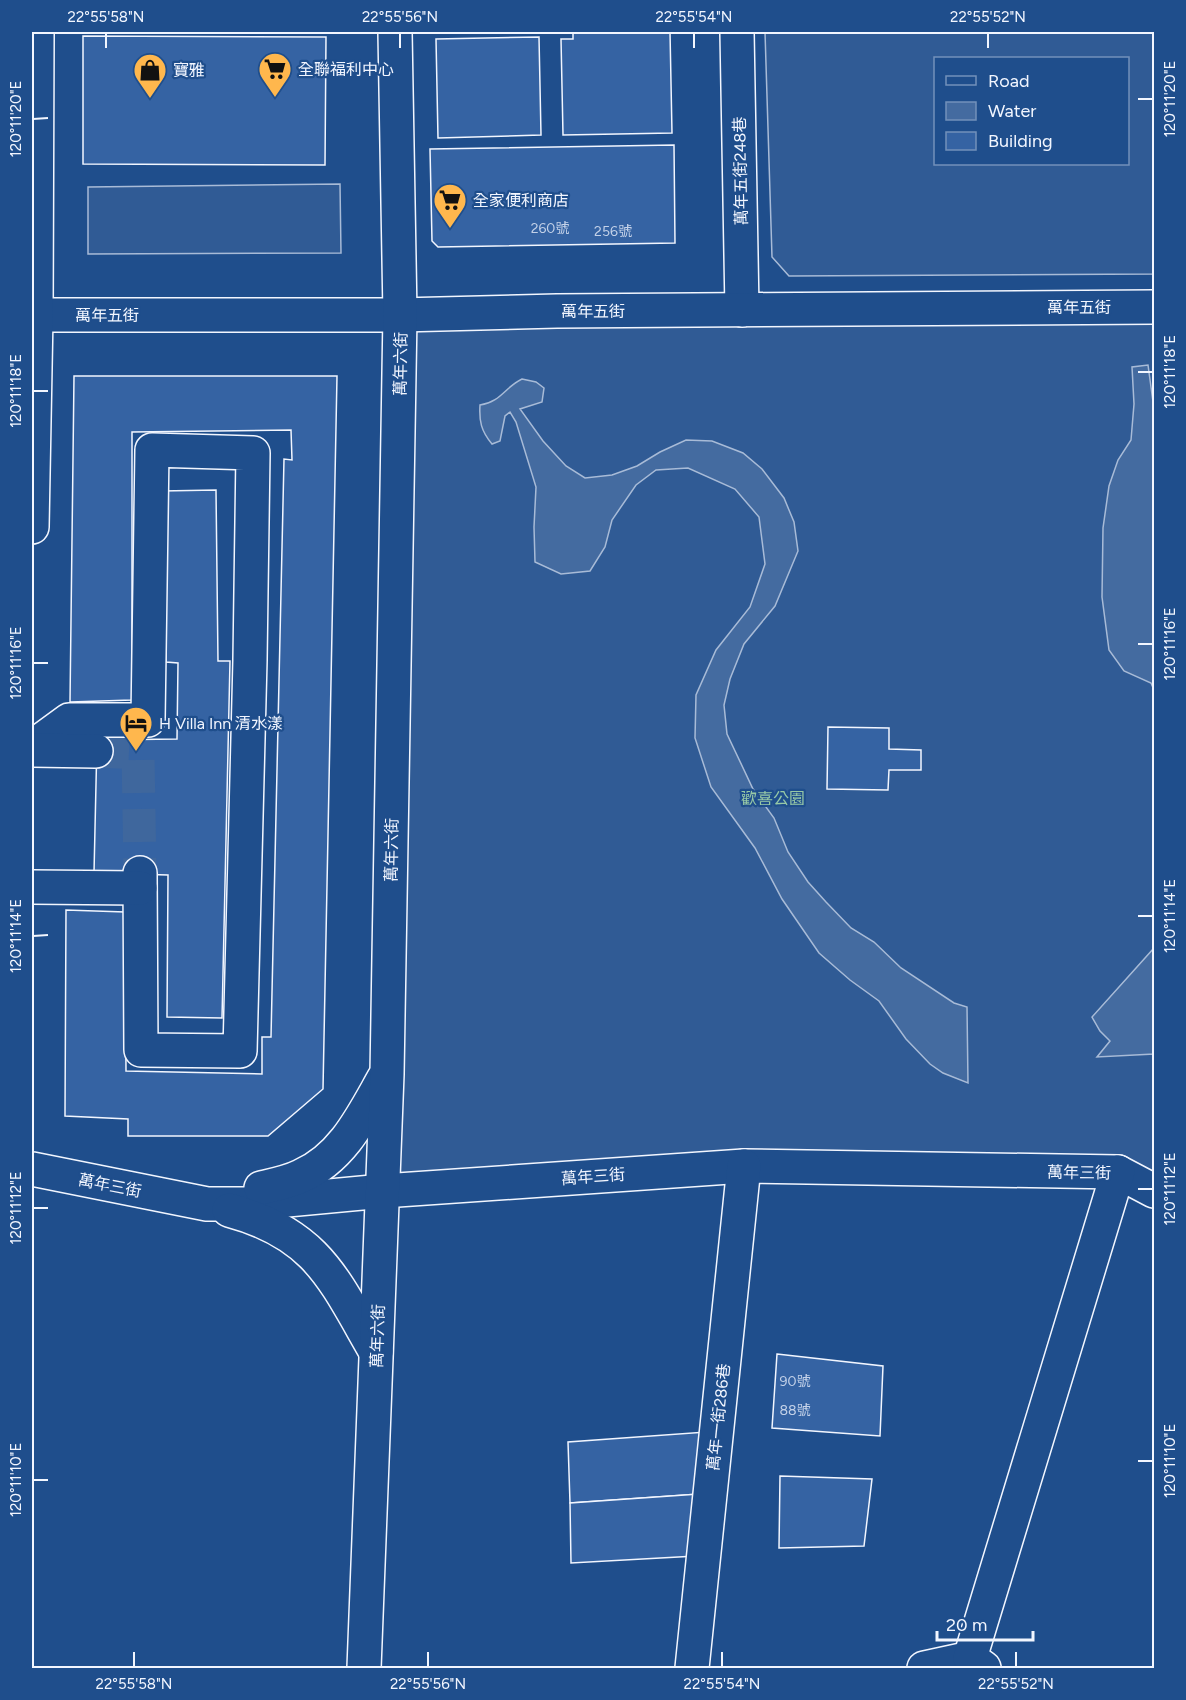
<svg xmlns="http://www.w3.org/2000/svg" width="1186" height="1700" font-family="Figtree,'Noto Sans TC',sans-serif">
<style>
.built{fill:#305b95;stroke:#a8bbd7;stroke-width:1.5;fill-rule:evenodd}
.water{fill:#446ba0;stroke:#a8bbd7;stroke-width:1.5}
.building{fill:#3563a3;stroke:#f2f6ff;stroke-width:1.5}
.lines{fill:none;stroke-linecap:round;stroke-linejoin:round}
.minor-tunnel{stroke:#3f679d;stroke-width:33;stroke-dasharray:33 16;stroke-linecap:butt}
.minor-casing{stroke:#f2f6ff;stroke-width:36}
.minor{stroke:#1f4e8c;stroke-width:33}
.ticks{fill:none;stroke:#f2f6ff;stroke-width:2}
.labels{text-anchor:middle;stroke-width:4.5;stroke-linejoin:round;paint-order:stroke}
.number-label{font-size:14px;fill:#c3d1e8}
.poi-label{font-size:16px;fill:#f2f6ff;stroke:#1f4e8c;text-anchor:start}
.street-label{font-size:16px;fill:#f2f6ff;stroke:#1f4e8c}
.park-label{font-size:16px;fill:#97c8a6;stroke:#1f4e8c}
.neatline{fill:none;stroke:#f2f6ff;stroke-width:2}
.ticks-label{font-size:15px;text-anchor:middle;fill:#f2f6ff}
</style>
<rect width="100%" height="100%" fill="#1f4e8c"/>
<g class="built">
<path d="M765,32H1154V274L789,276L772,257ZM936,58H1128V164H936Z"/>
<polygon points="340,184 341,253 88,254 88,187"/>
<polygon points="1154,307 1154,1191 1118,1172 383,1191 400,315"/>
</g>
<g class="water">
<polygon points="1148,365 1154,409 1154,690 1151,683 1124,671 1109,650 1102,597 1103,528 1109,486 1118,460 1131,440 1134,404 1132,367"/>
<path d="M522,379L536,382L544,388L542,402L520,409L543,441L566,466L585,478L612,475L637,466L660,452L686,440L712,441L743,453L762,469L784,498L794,522L798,551L775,606L744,644L730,679L724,705L727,734L753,789L774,818L788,852L808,882L826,902L851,928L874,942L901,968L954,1003L967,1007L968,1083L943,1073L930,1064L906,1039L879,1001L850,980L819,953L782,899L755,848L711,787L695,738L696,695L716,650L750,607L765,564L759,517L735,489L688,468L656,470L636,485L612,520L605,547L590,571L561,574L535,562L534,527L536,487L516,422L510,412L505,416L500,441L492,444C481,431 479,421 480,405C501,402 505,387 522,379Z"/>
<polygon points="1154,948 1154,1054 1097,1057 1110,1041 1100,1031 1092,1017"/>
</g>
<g class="building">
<polygon points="573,32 670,32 672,133 563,135 561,39 573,39"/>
<polygon points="83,36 326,37 325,165 83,164"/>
<polygon points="539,37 541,135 438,138 436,39"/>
<polygon points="674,145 675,243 438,247 432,241 430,149"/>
<polygon points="74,376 337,376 323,1089 268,1136 128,1136 128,1119 65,1116 66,910 125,912 126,1071 262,1074 262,1037 271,1037 284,459 292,460 291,430 132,432 132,700 70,702"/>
<polygon points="216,490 218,661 230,661 222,1018 167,1017 168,875 94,873 97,740 177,739 178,663 166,662 162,491"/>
<polygon points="828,727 889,728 889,749 921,750 921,770 889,770 888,790 827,789"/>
<polygon points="777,1354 883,1366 880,1436 772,1428"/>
<polygon points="706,1432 699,1494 570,1503 568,1442"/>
<polygon points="780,1476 872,1479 864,1546 779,1548"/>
<polygon points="699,1494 696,1556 571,1563 570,1503"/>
</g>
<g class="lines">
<polyline class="minor-tunnel" points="96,751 138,753 140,873"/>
<defs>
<g id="minor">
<polyline points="737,32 742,310"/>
<polyline points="32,315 400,315 557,311 1154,307"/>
<polyline points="32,527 36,315 37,32"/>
<polyline points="32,747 69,720 148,720 152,450 253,453 250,660 240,1051 141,1050 140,873"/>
<polyline points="32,750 96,751"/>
<polyline points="32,887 140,888"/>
<polyline points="32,1169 207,1204 245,1204 383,1191 744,1166 1118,1172 1154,1191"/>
<path d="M261,1188C274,1185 289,1182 301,1176C343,1158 363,1115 384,1078"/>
<path d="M229,1210C318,1234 334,1280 376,1352"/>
<polyline points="364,1668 387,1074 400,315 395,32"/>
<polyline points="692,1668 744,1166"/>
<polyline points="924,1668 970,1658"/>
<polyline points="984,1668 970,1658 1118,1172"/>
</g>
</defs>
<use href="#minor" class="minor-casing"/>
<use href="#minor" class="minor"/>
</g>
<path class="ticks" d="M106,33V48M400,33V48M694,33V48M988,33V48M1138,99H1153M33,119L48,118M1138,372H1153M33,391H48M1138,644H1153M33,663H48M1138,916H1153M33,936L48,935M1138,1189H1153M33,1208H48M1138,1461H1153M33,1480H48M134,1652V1667M428,1652V1667M722,1652V1667M1016,1652V1667"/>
<defs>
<symbol id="supermarket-pin" viewBox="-11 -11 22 30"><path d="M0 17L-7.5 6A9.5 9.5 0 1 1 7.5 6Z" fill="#ffb74d" stroke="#1f4e8c"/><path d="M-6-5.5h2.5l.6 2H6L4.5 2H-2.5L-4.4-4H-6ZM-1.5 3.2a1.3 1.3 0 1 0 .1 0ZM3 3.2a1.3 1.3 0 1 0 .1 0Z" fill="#111"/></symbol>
<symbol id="shop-pin" viewBox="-11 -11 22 30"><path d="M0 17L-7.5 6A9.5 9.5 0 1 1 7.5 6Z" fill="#ffb74d" stroke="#1f4e8c"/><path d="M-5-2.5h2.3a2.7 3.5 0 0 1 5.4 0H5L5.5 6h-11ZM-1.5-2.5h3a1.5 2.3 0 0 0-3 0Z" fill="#111"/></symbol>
<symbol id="hotel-pin" viewBox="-11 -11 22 30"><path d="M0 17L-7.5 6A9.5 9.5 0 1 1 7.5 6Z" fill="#ffb74d" stroke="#1f4e8c"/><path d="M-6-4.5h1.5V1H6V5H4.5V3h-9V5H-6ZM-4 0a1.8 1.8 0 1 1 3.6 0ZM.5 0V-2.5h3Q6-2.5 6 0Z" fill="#111"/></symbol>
</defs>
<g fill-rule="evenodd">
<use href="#supermarket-pin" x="256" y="50" width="38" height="52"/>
<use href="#shop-pin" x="131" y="51" width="38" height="52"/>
<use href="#supermarket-pin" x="431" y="181" width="38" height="52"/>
<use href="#hotel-pin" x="117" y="704" width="38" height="52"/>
</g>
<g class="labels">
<g class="number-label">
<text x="550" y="233">260號</text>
<text x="613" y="236">256號</text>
<text x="795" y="1386">90號</text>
<text x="795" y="1415">88號</text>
</g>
<g class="poi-label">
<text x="298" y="75">全聯福利中心</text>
<text x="173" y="76">寶雅</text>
<text x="473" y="206">全家便利商店</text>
<text x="159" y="729">H Villa Inn 清水漾</text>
</g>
<g class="street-label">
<text transform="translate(740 171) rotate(-91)" y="6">萬年五街248巷</text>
<text x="1079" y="313">萬年五街</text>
<text x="593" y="317">萬年五街</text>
<text x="107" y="321">萬年五街</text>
<text transform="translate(400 364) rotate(-89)" y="6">萬年六街</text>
<text transform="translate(391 850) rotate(-89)" y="6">萬年六街</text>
<text transform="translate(1079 1172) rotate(1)" y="6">萬年三街</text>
<text transform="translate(593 1176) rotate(-4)" y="6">萬年三街</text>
<text transform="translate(110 1185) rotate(11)" y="6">萬年三街</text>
<text transform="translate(377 1336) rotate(-88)" y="6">萬年六街</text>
<text transform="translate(718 1417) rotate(-84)" y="6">萬年一街286巷</text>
</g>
<g class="park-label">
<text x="773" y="804">歡喜公園</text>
</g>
</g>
<rect width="1186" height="1700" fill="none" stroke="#1f4e8c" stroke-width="66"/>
<rect x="934" y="57" width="195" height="108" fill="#1f4e8c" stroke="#7391ba" stroke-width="1.5"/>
<rect x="946" y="76" width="30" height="9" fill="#1f4e8c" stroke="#7391ba" stroke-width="1.5"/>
<text x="988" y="87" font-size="18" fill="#f2f6ff">Road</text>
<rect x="946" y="102" width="30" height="18" fill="#446ba0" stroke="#7391ba" stroke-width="1.5"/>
<text x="988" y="117" font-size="18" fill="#f2f6ff">Water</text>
<rect x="946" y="132" width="30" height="18" fill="#3563a3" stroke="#7391ba" stroke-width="1.5"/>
<text x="988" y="147" font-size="18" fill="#f2f6ff">Building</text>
<path d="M937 1631v9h96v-9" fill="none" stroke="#f2f6ff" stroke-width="3"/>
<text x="946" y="1631" font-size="18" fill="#f2f6ff" stroke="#1f4e8c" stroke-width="4.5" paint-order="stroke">20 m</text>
<rect x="33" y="33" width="1120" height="1634" class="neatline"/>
<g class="ticks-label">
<text x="106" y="22">22°55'58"N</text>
<text x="400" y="22">22°55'56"N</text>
<text x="694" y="22">22°55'54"N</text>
<text x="988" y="22">22°55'52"N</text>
<text transform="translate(1170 99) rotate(-90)" y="5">120°11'20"E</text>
<text transform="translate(16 119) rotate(-90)" y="5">120°11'20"E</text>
<text transform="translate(1170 372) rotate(-90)" y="5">120°11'18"E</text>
<text transform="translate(16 391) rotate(-90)" y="5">120°11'18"E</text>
<text transform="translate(1170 644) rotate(-90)" y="5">120°11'16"E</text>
<text transform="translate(16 663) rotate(-90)" y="5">120°11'16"E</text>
<text transform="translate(1170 916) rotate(-90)" y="5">120°11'14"E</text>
<text transform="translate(16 936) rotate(-90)" y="5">120°11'14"E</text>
<text transform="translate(1170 1189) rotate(-90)" y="5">120°11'12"E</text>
<text transform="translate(16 1208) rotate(-90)" y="5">120°11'12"E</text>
<text transform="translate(1170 1461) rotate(-90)" y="5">120°11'10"E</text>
<text transform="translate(16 1480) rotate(-90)" y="5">120°11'10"E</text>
<text x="134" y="1689">22°55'58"N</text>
<text x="428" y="1689">22°55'56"N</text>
<text x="722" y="1689">22°55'54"N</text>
<text x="1016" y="1689">22°55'52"N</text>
</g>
</svg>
